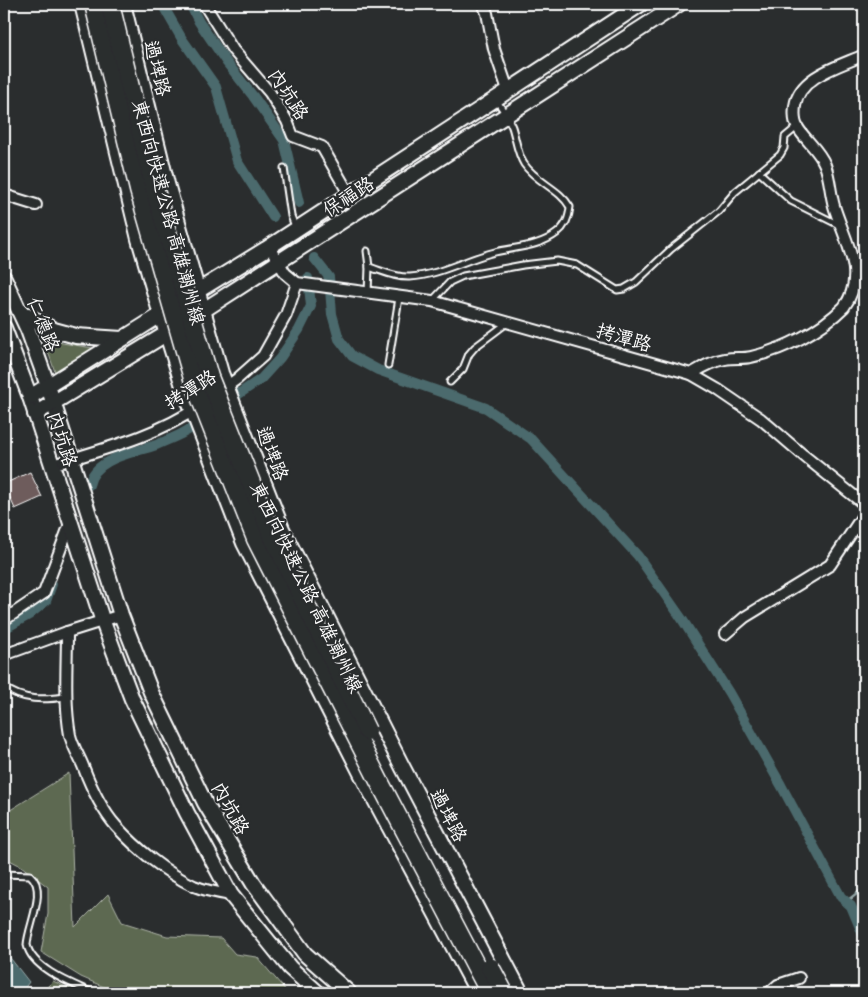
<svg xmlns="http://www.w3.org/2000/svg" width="868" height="997" font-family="Dekko,'LXGW WenKai TC',sans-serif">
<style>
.green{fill:#5d6951;stroke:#aeb4a8}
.water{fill:#4c6a6d;stroke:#94a6a7}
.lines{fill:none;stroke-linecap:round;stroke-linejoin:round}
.stream{stroke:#94a6a7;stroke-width:3}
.canal{stroke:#4c6a6d;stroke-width:10}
.building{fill:#6e5b5b;stroke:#fff}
.lane-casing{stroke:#fff;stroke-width:9}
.street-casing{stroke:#fff;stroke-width:14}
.secondary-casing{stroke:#fff;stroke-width:18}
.lane{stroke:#2a2d2e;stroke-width:5}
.street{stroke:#2a2d2e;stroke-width:10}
.secondary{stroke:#2a2d2e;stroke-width:14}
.highway-bridge-casing{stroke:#fff;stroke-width:21;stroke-linecap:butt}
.highway-bridge{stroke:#2a2d2e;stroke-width:18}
.labels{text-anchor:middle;stroke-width:4.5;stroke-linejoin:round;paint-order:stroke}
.street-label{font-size:19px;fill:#fff;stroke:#2a2d2e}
</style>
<rect width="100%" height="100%" fill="#2a2d2e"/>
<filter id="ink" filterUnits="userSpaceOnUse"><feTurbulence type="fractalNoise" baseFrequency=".02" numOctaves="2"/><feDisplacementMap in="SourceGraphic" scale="10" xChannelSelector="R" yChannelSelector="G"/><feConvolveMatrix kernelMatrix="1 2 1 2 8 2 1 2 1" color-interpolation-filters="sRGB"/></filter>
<g filter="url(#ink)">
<g class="green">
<polygon points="42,334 62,343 93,348 55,372"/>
<polygon points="69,773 75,927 108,894 122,922 167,936 221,938 235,954 257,957 288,993 118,993 81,977 41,952 48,914 48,887 21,866 4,857 4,814"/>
<polygon points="53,981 79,993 56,993 47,987"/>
</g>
<polygon class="water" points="4,950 29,982 21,993 4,993"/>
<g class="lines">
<polyline class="stream" points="846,902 864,888"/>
<g class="canal">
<polyline points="162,4 182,39 216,87 237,161 273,217"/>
<polyline points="190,4 199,22 227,63 253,96 284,140 299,203"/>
<polyline points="314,258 329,277 332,314 339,339 352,356 378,370 486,408 531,439 638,556 682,619 729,693 781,785 841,897 851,906 864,937"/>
<polyline points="227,402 261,379 280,358 299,330 311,306 308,278"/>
<path d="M89,485C94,457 135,453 156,445C173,438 188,432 202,421"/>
<polyline points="4,629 29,615 46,601 52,584"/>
</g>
</g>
<polygon class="building" points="30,472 42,497 15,509 4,484"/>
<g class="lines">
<defs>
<g id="lane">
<polyline points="284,168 291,216 296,229"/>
<polyline points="759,172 791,201 839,225"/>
<polyline points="367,251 369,267 368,293"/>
<path d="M369,267C382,271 397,278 410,277C440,275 466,259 495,252C516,247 539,247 557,233C566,226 569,218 570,207C560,189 536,182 524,164C517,153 516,139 512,127C508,117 502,108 496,100"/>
<polyline points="432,301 450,282 463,276 523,265 557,261 577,265 617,290 624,289 636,282 671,249 719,211 735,192 780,155 784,148 785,137 797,127"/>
<polyline points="388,365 399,298"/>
<polyline points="450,382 463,369 469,354 475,347 507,323"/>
<path d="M4,687C23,701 43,700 66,697"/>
<path d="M4,874L30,875C48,890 28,925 27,945C32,969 73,984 93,993"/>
</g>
<g id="street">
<polyline points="204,4 233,50 270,93 287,121 293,136 322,147 349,194"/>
<polyline points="483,4 487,13 494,49 508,90"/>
<polyline points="4,195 36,205"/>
<polyline points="270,247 285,273 297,283 432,301 691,374 717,389 761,419 803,455 864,504"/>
<path d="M691,374C701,368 712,361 725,359C734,357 743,359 751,357C785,349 820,331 844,307C868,274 844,240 834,206C830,192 830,178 825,165C819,150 806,141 798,128C794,122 794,114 795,106C799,76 840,66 864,55"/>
<polyline points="222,390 237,379 263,356 286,315 297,283"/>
<path d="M52,465C100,450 157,436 198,407"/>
<polyline points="4,620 44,593 71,521"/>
<path d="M67,632C67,666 64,701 70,735C72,745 79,756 83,766C91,787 101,809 116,826C137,849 166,873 194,886C206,891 219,893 231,895"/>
<polyline points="725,634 745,617 830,565 864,514"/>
<polyline points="4,655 67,632 121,615"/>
<polyline points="769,993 778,985 799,978"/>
</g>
<g id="secondary">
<polyline points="82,4 139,239 161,315 183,386 244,543 368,787 478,993"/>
<polyline points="123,4 167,184 221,373 282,529 403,768 521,993"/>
<polyline points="4,278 28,330 48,386 121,615 151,692 205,803 253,883 305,954 349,993"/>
<polyline points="191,295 266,249 641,4"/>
<polyline points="20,312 54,330 76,336 122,339"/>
<polyline points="196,315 679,4"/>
<polyline points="4,328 30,397 103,622 132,699 187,813 231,895 290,968 318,993"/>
<polyline points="30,397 167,311"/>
<polyline points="35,414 174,329"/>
</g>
</defs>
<use href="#lane" class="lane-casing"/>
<use href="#street" class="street-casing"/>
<use href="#secondary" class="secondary-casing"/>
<use href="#lane" class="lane"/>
<use href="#street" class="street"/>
<use href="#secondary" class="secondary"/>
<defs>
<g id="highway-bridge">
<polyline points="94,4 139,190 194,382 256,539 379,781 490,993"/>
<polyline points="110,4 154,187 209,377 271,533 367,731"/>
<polyline points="490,967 504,993"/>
</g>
</defs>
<use href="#highway-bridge" class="highway-bridge-casing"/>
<use href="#highway-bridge" class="highway-bridge"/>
</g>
</g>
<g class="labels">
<g class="street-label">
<text transform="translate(158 68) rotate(76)" y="7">過埤路</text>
<text transform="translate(289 94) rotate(57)" y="7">內坑路</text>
<text transform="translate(348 196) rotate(-33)" y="7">保福路</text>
<text transform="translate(169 212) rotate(75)" y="7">東西向快速公路 高雄潮州線</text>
<text transform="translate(44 324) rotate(68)" y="7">仁德路</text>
<text transform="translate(624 337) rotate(16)" y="7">拷潭路</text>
<text transform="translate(190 389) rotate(-32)" y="7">拷潭路</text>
<text transform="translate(63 439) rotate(72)" y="7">內坑路</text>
<text transform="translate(273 453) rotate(69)" y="7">過埤路</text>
<text transform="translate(307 587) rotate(64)" y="7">東西向快速公路 高雄潮州線</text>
<text transform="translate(231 808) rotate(61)" y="7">內坑路</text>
<text transform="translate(449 815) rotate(62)" y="7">過埤路</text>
</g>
</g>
<rect width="868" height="997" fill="none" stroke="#2a2d2e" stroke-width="20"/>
<rect x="10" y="10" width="848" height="977" fill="none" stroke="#fff" stroke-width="2" filter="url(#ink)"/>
</svg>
